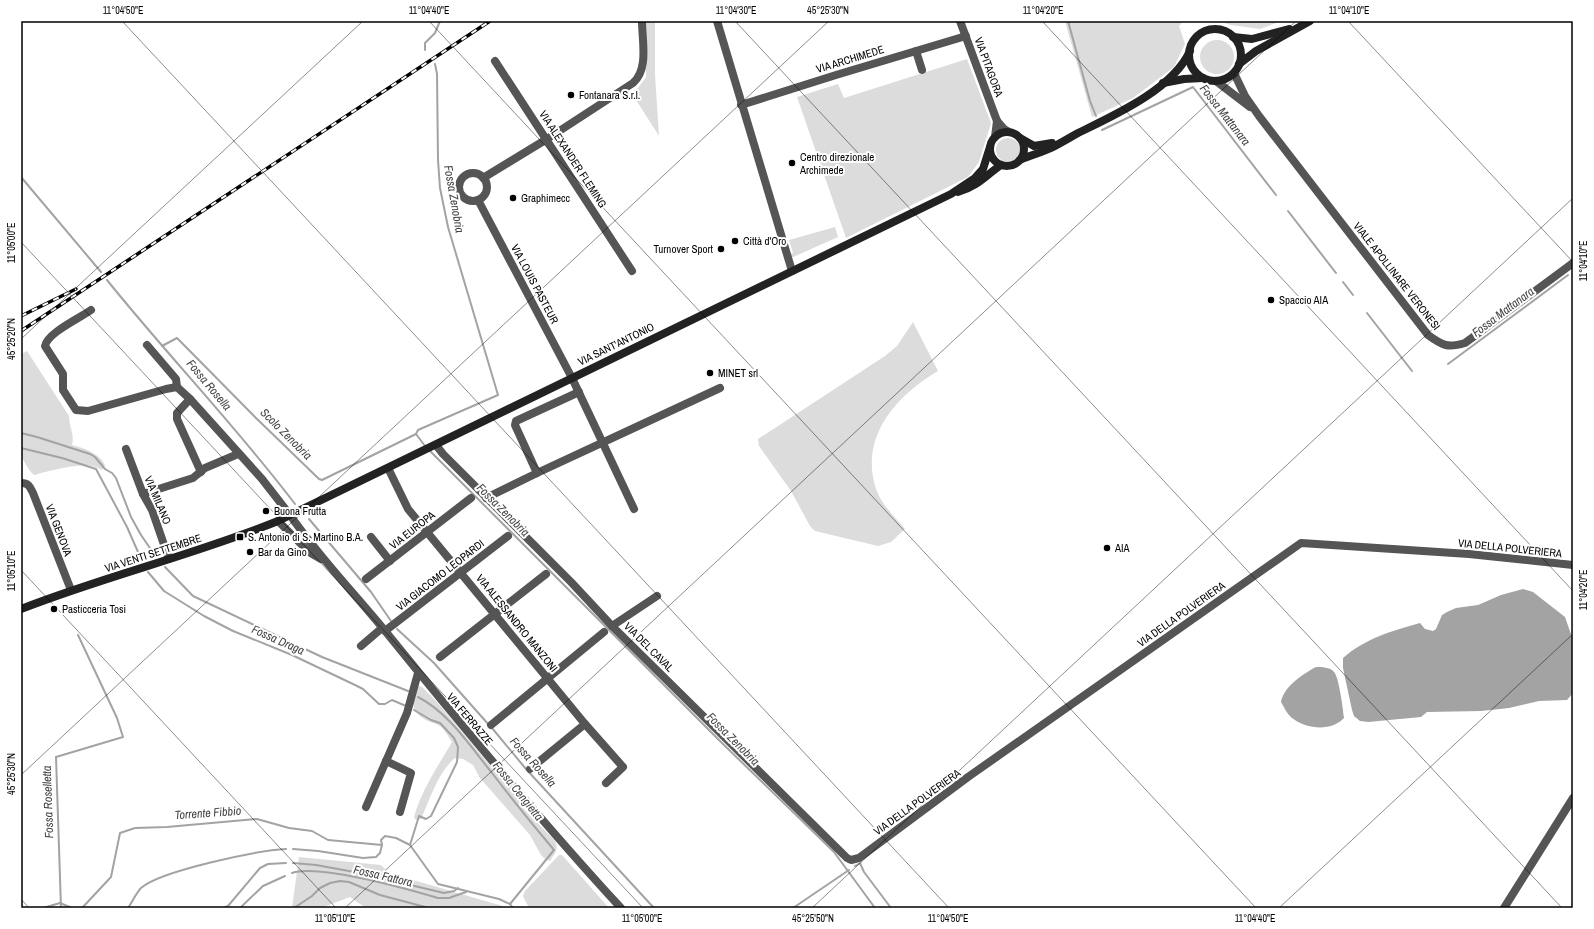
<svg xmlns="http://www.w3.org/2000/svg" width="1594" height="929" font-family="'Archivo Narrow',sans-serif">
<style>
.green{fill:#dcdcdc}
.water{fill:#a3a3a3}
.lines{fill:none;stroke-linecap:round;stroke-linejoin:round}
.stream{stroke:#a3a3a3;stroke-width:2}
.minor{stroke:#555;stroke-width:8}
.tertiary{stroke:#555;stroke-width:8}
.secondary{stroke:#222;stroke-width:8}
.rail-casing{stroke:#000;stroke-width:3.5}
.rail{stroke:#fff;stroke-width:2;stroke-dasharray:6;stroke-linecap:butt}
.ticks{fill:none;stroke:#000;stroke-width:1;stroke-opacity:0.45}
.poi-dot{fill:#000;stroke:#fff;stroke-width:1.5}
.labels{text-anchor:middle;stroke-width:4;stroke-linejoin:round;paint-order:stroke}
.street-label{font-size:11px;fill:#000;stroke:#fff}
.poi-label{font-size:11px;fill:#000;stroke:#fff;text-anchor:start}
.water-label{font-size:12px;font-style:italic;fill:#444;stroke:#fff}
.neatline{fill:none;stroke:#000;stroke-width:1.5}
.ticks-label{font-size:10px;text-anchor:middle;fill:#000}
</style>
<rect width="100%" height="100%" fill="#fff"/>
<g class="green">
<polygon points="646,21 655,21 655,75 659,136 631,92 638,88 646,77"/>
<polygon points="1065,21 1183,21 1179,26 1185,44 1174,67 1133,98 1092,117"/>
<polygon points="1218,21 1282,21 1260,29 1231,25"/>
<circle cx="1217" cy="57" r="17"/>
<polygon points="967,59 991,123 979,162 968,177 846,238 797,97 838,84 844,98"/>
<circle cx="1008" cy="150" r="12"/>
<polygon points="835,227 838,237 791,258 790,254 793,253 789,240"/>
<path d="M913,322L938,371C896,396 859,437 876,489C881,504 895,517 905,529L891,542L878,546L815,531L810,526L791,491L759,446L758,439L885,356L897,346Z"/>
<path d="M21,351V354L27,351L69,416C69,427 75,435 72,445C84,448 99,453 105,465L102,470C88,459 50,471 34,475C28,470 26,463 21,457Z"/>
<path d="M419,686L422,687L436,701L515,795L524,809L554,840C560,848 555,853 550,861L545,859L541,855L530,835L480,778L473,765L463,759L455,758C438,772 430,799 421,819L416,820L414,817C421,791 438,766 452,742C448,736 444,728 438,725C432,722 426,721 421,717C411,709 410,695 419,686Z"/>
<polygon points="559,855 562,855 609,908 529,908 523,896 525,891"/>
<polygon points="299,857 381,865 389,873 506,907 366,908 350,897 321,908 292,908"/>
</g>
<g class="water">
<path d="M1523,589L1533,592L1565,617L1573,640V693L1567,700L1539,701L1509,708L1481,711L1427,712L1421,717L1368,722L1360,721L1354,716L1352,710L1343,668V658C1366,638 1392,631 1420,623L1425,629L1433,631L1436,629L1442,615L1447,612L1456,608L1478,605L1501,595Z"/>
<path d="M1316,667C1322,667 1330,667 1334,672C1339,677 1343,709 1344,718C1331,732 1306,729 1292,718C1287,714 1284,707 1281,702C1284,686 1303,674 1316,667Z"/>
</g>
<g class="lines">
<g class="stream">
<polyline points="1068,21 1090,101 1096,116"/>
<polyline points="425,50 425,43 435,33 440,21"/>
<polyline points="1102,130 1193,87 1276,195"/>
<polyline points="21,177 101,272"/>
<polyline points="1288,211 1336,273"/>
<path d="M107,280C168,356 236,426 295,504"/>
<polyline points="1343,282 1353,295"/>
<polyline points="1367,313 1412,371"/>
<polyline points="162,346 177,338 256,418 319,479 322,480 416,434"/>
<polyline points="1448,364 1568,275"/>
<polyline points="21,433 37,437 90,454 95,457 105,469 112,473 116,478 131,517 141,535 156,557"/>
<polyline points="425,446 416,434 418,430 498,395 448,227 440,188 438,160 437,74 435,64"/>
<polyline points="21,448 62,458 96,469 127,527 142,561"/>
<polyline points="430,451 723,744 834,852 875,908"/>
<polyline points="309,519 371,592 391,621"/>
<polyline points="165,567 193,596 322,657 408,691"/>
<polyline points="148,572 164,591 204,616 233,631 292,655 355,685 363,689 379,704 385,704 392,700 406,706"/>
<polyline points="397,629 434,663 489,725"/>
<path d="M418,697C449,713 470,746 492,773C512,799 533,825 554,850L510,904"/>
<polyline points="492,728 526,769 654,908"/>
<polyline points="410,845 419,816 426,819 431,816 457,762 458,747 454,738 440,723 431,720 414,710"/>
<polyline points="293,849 318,851 363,858 376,857 380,853 382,845"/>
<polyline points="293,863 316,865 360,873 444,893 454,891 458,888"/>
<polyline points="855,866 860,863 864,872 891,908"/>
<path d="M292,873C320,864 407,889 438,898H449L466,892"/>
<polyline points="43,908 60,903 72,908"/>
<polyline points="61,908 56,757 123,737 117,718 78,635"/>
<polyline points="82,908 111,877 120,833 135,828 167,827 257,819 289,828 312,831 328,840 382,845 381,840 385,836 396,838 410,845 438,884 499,899 510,904 513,908"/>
<path d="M128,908C132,902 137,892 141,888C160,871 259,850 286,849"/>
<polyline points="223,908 228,906 260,868 268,864 286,863"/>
<polyline points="240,908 263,886 285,876"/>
<polyline points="294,908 312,896 320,888 330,883 340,881 349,882 380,895 429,908"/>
<polyline points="793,908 849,870"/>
</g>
<g class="minor">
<polyline points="717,21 792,271"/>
<polyline points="960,21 997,121 1004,129 1009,132"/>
<polyline points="916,51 922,70"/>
<polyline points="495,61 632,271"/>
<path d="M1234,73L1245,96L1259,116L1428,335C1443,346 1448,348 1465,343L1573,263"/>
<polyline points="1216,81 1250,107"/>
<polyline points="741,105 836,75 966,36"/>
<polyline points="995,137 997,121"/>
<circle cx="473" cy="187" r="14"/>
<path d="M483,178L547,139L633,83C649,69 642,41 642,21"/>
<polyline points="478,200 572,378 634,509"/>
<path d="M91,310C80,318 47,333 45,346L63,374V390L76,410L88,411L166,389L177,387L190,399L262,479L290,515"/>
<polyline points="147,345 176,379 177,387"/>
<polyline points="190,399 177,413 177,419 201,472"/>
<polyline points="126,449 143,494 152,510 169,559"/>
<polyline points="388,468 408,509 585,724 623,767 606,783"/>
<polyline points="537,473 515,425 516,421 579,392"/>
<path d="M21,483C29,483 30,487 33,493L71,590"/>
<polyline points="143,494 193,478 205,468 238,454"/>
<polyline points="486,498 537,473 720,388"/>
<polyline points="371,537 390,561"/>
<polyline points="366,579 471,498"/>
<polyline points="612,626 657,596"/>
<polyline points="385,631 508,536"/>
<polyline points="361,646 382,628"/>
<polyline points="440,657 546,574"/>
<polyline points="491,725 604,632"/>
<polyline points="386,761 411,773 400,812"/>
<polyline points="530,769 585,724"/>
<polyline points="366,807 407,713 418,673"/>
<polyline points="1504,908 1573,798"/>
</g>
<g class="tertiary">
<polyline points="436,445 443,454 571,582 612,626 847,858 851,860 859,858 968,777 1301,543 1469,554 1573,565"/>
<path d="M290,515C319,557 354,593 386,632C462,726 539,819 621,908"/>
<polyline points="278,521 309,552 321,559"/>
</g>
<g class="secondary">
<circle cx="1215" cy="55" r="26"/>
<polyline points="1233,37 1252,39 1289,29"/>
<polyline points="1239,64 1256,51 1310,21"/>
<polyline points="1163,83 1184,79 1203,78"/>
<circle cx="1007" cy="149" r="17"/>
<polyline points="1020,138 1034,146 1052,143"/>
<path d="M1020,160C1030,155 1041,153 1051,148C1061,143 1069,138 1078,133C1115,115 1173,89 1190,51"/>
<path d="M958,192C978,186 985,176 1001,165"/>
<path d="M21,609C105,576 194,555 278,521L951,194L975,178L983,169L990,147"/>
</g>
<defs>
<g id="rail">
<polyline points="21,316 76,289"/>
<polyline points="21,331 490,21"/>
</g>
</defs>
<use href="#rail" class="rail-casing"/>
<use href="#rail" class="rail"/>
</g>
<path class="ticks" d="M122,21L949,908M429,21L1256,908M735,21L1562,908M1042,21L1573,591M1348,21L1573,262M21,242L643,908M21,339L363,21M21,570L336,908M21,775L829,21M21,899L29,908M345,908L1296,21M812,908L1573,198M1279,908L1573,634"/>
<g class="poi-dot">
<circle cx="571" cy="95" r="4"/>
<circle cx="792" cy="163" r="4"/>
<circle cx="513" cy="198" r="4"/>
<circle cx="735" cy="241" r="4"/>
<circle cx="721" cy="249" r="4"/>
<circle cx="1271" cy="300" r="4"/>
<circle cx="710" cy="373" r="4"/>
<circle cx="266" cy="511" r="4"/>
<rect x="236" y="533" width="8" height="8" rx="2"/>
<circle cx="1107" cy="548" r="4"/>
<circle cx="250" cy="552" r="4"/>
<circle cx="54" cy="609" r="4"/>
</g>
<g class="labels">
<g class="street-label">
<text transform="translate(850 59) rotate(-17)" y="4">VIA ARCHIMEDE</text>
<text transform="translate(989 67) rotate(70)" y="4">VIA PITAGORA</text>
<text transform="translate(573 159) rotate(57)" y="4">VIA ALEXANDER FLEMING</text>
<text transform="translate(1397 276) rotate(52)" y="4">VIALE APOLLINARE VERONESI</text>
<text transform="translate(535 284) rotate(62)" y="4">VIA LOUIS PASTEUR</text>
<text transform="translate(616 344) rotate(-26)" y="4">VIA SANT'ANTONIO</text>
<text transform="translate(158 500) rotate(67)" y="4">VIA MILANO</text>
<text transform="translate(59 530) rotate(69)" y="4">VIA GENOVA</text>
<text transform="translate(412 530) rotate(-38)" y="4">VIA EUROPA</text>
<text transform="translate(1510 548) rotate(6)" y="4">VIA DELLA POLVERIERA</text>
<text transform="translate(153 553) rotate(-18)" y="4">VIA VENTI SETTEMBRE</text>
<text transform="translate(440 575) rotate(-38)" y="4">VIA GIACOMO LEOPARDI</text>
<text transform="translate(1181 614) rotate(-35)" y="4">VIA DELLA POLVERIERA</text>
<text transform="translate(517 623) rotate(51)" y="4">VIA ALESSANDRO MANZONI</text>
<text transform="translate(649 647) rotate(45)" y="4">VIA DEL CAVAL</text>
<text transform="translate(470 719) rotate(50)" y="4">VIA FERRAZZE</text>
<text transform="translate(917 802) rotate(-36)" y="4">VIA DELLA POLVERIERA</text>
</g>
<g class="poi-label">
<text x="579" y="99">Fontanara S.r.l.</text>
<text x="800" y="161">Centro direzionale<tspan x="800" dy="13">Archimede</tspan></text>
<text x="521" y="202">Graphimecc</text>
<text x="743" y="245">Città d'Oro</text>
<text x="713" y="253" text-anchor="end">Turnover Sport</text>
<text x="1279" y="304">Spaccio AIA</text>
<text x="718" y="377">MINET srl</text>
<text x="274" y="515">Buona Frutta</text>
<text x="248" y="541">S. Antonio di S. Martino B.A.</text>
<text x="1115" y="552">AIA</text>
<text x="258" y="556">Bar da Gino</text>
<text x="62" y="613">Pasticceria Tosi</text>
</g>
<g class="water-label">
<text transform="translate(1225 115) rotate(52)" y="4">Fossa Mattanara</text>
<text transform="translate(454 199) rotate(80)" y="4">Fossa Zenobria</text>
<text transform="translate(1503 312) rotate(-37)" y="4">Fossa Mattanara</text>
<text transform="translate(209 385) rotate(50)" y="4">Fossa Rosella</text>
<text transform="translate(286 434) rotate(45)" y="4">Scolo Zenobria</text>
<text transform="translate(503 510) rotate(45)" y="4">Fossa Zenobria</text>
<text transform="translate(278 640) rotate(24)" y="4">Fossa Draga</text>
<text transform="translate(733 739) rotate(45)" y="4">Fossa Zenobria</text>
<text transform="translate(533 762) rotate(48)" y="4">Fossa Rosella</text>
<text transform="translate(518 791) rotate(51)" y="4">Fossa Cengietta</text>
<text transform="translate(48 802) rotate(-92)" y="4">Fossa Roselletta</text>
<text transform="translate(208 813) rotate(-4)" y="4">Torrente Fibbio</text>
<text transform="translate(383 876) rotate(13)" y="4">Fossa Fattora</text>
</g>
</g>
<rect width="1594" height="929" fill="none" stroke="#ffffff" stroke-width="44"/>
<rect x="22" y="22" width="1550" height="885" class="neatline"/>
<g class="ticks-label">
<text x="123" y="14">11°04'50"E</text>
<text x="429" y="14">11°04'40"E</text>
<text x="736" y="14">11°04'30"E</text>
<text x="828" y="14">45°25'30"N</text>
<text x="1043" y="14">11°04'20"E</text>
<text x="1349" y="14">11°04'10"E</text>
<text transform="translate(11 243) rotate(-90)" y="4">11°05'00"E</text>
<text transform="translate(1583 261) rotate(-90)" y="4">11°04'10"E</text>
<text transform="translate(11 339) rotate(-90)" y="4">45°25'20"N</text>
<text transform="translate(11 571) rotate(-90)" y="4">11°05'10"E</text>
<text transform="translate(1583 590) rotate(-90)" y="4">11°04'20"E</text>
<text transform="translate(11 774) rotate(-90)" y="4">45°25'30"N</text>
<text x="335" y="922">11°05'10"E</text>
<text x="642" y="922">11°05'00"E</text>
<text x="813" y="922">45°25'50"N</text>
<text x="948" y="922">11°04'50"E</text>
<text x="1255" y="922">11°04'40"E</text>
</g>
</svg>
